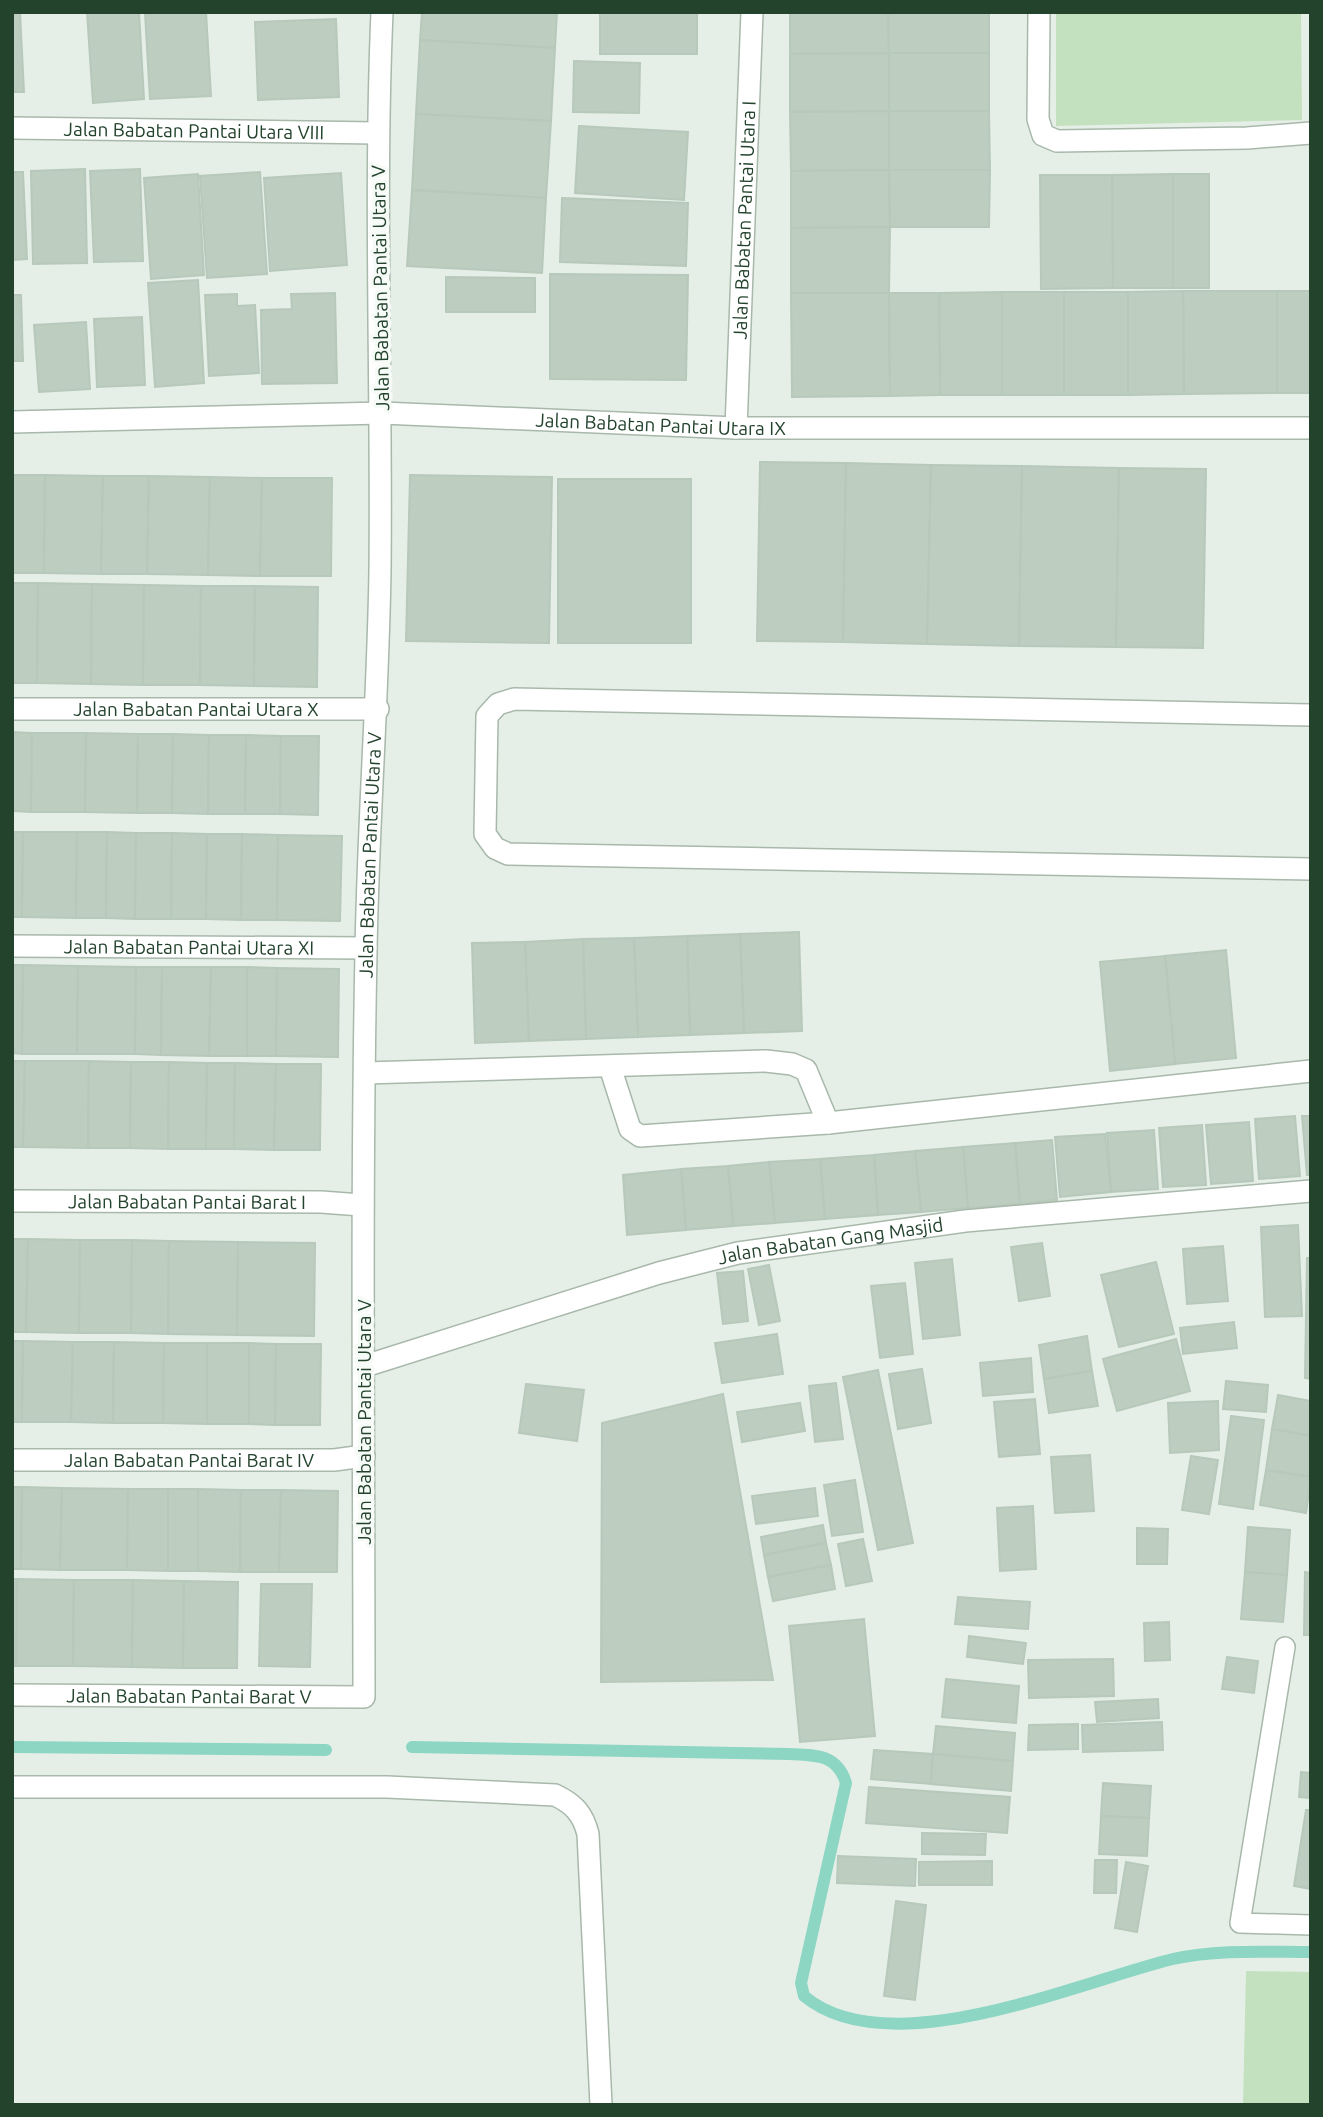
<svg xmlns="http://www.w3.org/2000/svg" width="1323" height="2117" font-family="Ubuntu,sans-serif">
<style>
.garden{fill:#c3e1be}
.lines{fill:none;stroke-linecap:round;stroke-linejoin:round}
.stream{stroke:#8cd6c3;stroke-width:12}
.building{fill:#bdcdc0;stroke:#b7c9ba;stroke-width:2}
.service-casing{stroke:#a8b8ab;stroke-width:22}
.minor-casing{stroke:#a8b8ab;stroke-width:24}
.service{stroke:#fff;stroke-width:19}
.minor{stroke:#fff;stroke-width:21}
.labels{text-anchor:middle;stroke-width:7;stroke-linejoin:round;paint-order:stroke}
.street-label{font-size:19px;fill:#23432d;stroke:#f7fbf7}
</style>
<rect width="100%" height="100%" fill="#e6efe7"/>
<g class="garden">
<polygon points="1056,12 1301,12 1302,120 1056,126"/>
<polygon points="1246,1971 1311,1972 1311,2105 1243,2105"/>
</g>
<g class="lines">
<g class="stream">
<polyline points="12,1747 326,1750"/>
<path d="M412,1747L789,1754C816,1755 837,1754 846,1783L801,1983L804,1996C889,2067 1078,1982 1173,1959C1218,1949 1265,1952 1311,1952"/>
</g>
</g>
<g class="building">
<polygon points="12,12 20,12 24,92 12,92"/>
<polygon points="87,12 139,12 144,99 93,103"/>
<polygon points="206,12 211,96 150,99 145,13"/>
<polygon points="422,12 557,12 555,48 420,40"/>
<rect x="600" y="12" width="97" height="42"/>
<polygon points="790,12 888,12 889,53 790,54"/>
<polygon points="888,12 989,12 989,53 889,53"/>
<polygon points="336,19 339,97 258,100 255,22"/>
<polygon points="420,40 555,48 551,121 416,114"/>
<polygon points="889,53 889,111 790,112 790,54"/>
<rect x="889" y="53" width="100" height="58"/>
<polygon points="574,61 640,63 639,113 573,112"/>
<polygon points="889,111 889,170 791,171 790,112"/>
<polygon points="889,111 989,111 990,170 889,170"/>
<polygon points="416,114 551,121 546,198 412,190"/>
<polygon points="579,126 688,132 684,200 575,193"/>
<polygon points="85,169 87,263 33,264 31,171"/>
<polygon points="140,169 143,261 94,262 90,171"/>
<polygon points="889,170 890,227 791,228 791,171"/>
<polygon points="889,170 990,170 989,227 890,227"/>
<polygon points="12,172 23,172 27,259 12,260"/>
<polygon points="260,172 267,274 207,278 200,176"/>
<polygon points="341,173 347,265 270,271 264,178"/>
<polygon points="198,174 204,275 151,279 144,178"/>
<rect x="1173" y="174" width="36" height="114"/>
<polygon points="1173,174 1173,288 1113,288 1112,175"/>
<polygon points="1040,175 1112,175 1113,288 1041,289"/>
<polygon points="412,190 546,198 542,273 407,266"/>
<polygon points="562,198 688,203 686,266 560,262"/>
<polygon points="890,227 889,293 791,293 791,228"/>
<polygon points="550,274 688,275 686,380 550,379"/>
<polygon points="446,277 535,278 535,312 446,312"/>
<polygon points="198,280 204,383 155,387 148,283"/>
<polygon points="1183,291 1277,291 1277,393 1184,394"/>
<polygon points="1183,291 1184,394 1128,395 1128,292"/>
<rect x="1277" y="291" width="34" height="102"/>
<rect x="1002" y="292" width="62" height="103"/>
<polygon points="1002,292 1002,395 940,395 939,293"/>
<rect x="1064" y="292" width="64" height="103"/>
<polygon points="335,293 337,383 262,384 261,310 292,309 291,294"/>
<polygon points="791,293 889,293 890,396 792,397"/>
<polygon points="889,293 939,293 940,395 890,396"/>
<polygon points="237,294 237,306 255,305 259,373 209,376 205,295"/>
<polygon points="12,295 21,295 23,361 12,361"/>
<polygon points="142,317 145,385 97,387 94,319"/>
<polygon points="86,322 90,389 39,392 34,325"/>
<polygon points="760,462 846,463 843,642 757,641"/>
<polygon points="846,463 931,465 927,644 843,642"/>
<polygon points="931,465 1022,466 1019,646 927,644"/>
<polygon points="1022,466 1119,468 1116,647 1019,646"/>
<polygon points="1119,468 1206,469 1203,648 1116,647"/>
<polygon points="12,475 45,475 44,573 12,573"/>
<polygon points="45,475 103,476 101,574 44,573"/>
<polygon points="410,475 552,477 549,643 406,641"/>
<polygon points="103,476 149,476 147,574 101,574"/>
<polygon points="149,476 210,477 208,575 147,574"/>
<polygon points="210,477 262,478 260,576 208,575"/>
<polygon points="262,478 332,478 331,576 260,576"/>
<rect x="558" y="479" width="133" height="164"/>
<polygon points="12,583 38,583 37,683 12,683"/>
<polygon points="38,583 92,584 91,684 37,683"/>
<polygon points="92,584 144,585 143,685 91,684"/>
<polygon points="144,585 201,586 200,685 143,685"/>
<polygon points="201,586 255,586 254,686 200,685"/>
<polygon points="255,586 318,587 317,687 254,686"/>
<polygon points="12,732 32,733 31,812 12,811"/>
<polygon points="32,733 86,733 85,812 31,812"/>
<polygon points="86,733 138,734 137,813 85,812"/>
<polygon points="138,734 173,734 172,813 137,813"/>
<polygon points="173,734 209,735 208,814 172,813"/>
<polygon points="209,735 246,735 245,814 208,814"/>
<polygon points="246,735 281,736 280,814 245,814"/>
<polygon points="281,736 319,736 318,815 280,814"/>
<polygon points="12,832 23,832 22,917 12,917"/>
<polygon points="23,832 77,832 76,918 22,917"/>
<polygon points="77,832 107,832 106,918 76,918"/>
<polygon points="107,832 136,833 135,919 106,918"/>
<polygon points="136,833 172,833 171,919 135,919"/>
<polygon points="172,833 207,834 206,919 171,919"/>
<polygon points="207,834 242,834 241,920 206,919"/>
<polygon points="242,834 278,835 277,920 241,920"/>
<polygon points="278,835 342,836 340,921 277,920"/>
<polygon points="799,932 802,1031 744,1033 740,934"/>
<polygon points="740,934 744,1033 690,1035 687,936"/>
<polygon points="687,936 690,1035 638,1037 634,938"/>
<polygon points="634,938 638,1037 586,1039 583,939"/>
<polygon points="583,939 586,1039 529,1041 525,942"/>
<polygon points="525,942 529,1041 475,1043 472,943"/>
<polygon points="1226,950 1236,1058 1175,1064 1165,956"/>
<polygon points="1165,956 1175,1064 1110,1071 1100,962"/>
<polygon points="12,965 23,965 22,1054 12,1053"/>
<polygon points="23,965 78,966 77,1054 22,1054"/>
<polygon points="78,966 136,967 135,1054 77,1054"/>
<polygon points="136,967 162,967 161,1055 135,1054"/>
<polygon points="162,967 211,967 209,1056 161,1055"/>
<polygon points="211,967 247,967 247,1056 209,1056"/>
<polygon points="247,967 277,968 276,1056 247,1056"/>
<polygon points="277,968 339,969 338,1057 276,1056"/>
<polygon points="12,1061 25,1061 23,1147 12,1147"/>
<polygon points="25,1061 89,1061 88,1148 23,1147"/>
<polygon points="89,1061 131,1062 130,1148 88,1148"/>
<polygon points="131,1062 169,1062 168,1149 130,1148"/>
<polygon points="169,1062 207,1063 206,1149 168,1149"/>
<polygon points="207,1063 235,1063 234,1149 206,1149"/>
<polygon points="235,1063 276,1064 274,1150 234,1149"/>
<polygon points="276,1064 321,1064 320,1150 274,1150"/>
<polygon points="1295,1116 1300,1176 1259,1179 1255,1119"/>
<polygon points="1302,1116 1311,1116 1311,1175 1307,1175"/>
<polygon points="1249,1122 1253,1181 1211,1184 1206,1125"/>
<polygon points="1202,1125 1206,1185 1163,1187 1159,1128"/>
<polygon points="1154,1130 1158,1189 1111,1192 1107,1133"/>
<polygon points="1105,1134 1111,1192 1060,1197 1055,1137"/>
<polygon points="1052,1140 1057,1200 1020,1204 1015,1143"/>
<polygon points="1015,1143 1020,1204 968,1208 963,1147"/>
<polygon points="963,1147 968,1208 921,1212 915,1151"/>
<polygon points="915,1151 921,1212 878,1215 874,1155"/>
<polygon points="874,1155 878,1215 825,1219 820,1159"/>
<polygon points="820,1159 825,1219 775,1223 769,1162"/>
<polygon points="769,1162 775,1223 733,1226 728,1166"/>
<polygon points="728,1166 733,1226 686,1230 681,1169"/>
<polygon points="681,1169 686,1230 627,1235 623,1175"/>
<polygon points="1298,1225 1302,1316 1265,1317 1261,1227"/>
<polygon points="12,1239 28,1239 26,1332 12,1332"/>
<polygon points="28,1239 80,1240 79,1333 26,1332"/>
<polygon points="80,1240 132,1240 131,1333 79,1333"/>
<polygon points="132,1240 169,1241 168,1334 131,1333"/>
<polygon points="169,1241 238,1242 237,1335 168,1334"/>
<polygon points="238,1242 315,1243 314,1336 237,1335"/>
<polygon points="1042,1243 1050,1296 1019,1301 1011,1247"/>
<polygon points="1223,1246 1228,1301 1187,1304 1183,1249"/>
<polygon points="1307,1258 1311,1258 1311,1379 1305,1378"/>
<polygon points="952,1259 960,1335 923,1339 915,1263"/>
<polygon points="1156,1262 1174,1334 1119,1347 1101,1275"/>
<polygon points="769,1265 780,1321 759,1325 748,1269"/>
<polygon points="743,1271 748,1321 723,1324 717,1273"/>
<polygon points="905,1283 913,1354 880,1358 871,1286"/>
<polygon points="1234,1322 1237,1348 1183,1354 1180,1328"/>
<polygon points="777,1334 783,1374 722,1383 715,1343"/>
<polygon points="1087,1336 1092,1371 1044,1379 1039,1345"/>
<polygon points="1176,1339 1190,1391 1117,1411 1103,1359"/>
<polygon points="12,1341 23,1341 22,1422 12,1422"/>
<polygon points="23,1341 73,1342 71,1422 22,1422"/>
<polygon points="73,1342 114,1342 113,1423 71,1422"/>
<polygon points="114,1342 164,1343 163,1423 113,1423"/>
<polygon points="164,1343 207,1343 207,1424 163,1423"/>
<rect x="207" y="1343" width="42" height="81"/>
<polygon points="249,1343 276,1344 275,1425 249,1424"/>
<polygon points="276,1344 321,1344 320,1425 275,1425"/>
<polygon points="1031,1358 1033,1392 983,1396 980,1363"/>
<polygon points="922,1369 931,1423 898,1429 889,1374"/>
<polygon points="878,1370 913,1543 878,1550 843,1377"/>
<polygon points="1092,1371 1098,1406 1049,1413 1044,1379"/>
<polygon points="1226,1381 1268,1385 1266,1412 1223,1409"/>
<polygon points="836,1383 843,1439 815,1442 809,1386"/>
<polygon points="526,1384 584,1390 577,1441 519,1433"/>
<polygon points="723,1394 773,1680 601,1682 602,1423"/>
<polygon points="1278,1395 1311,1401 1311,1436 1272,1429"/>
<polygon points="1035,1399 1040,1454 999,1457 994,1402"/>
<polygon points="1218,1401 1219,1450 1170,1453 1168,1403"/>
<polygon points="800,1403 805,1431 742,1442 737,1412"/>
<polygon points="1231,1416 1264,1420 1253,1509 1219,1504"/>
<polygon points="1272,1429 1311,1436 1311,1477 1266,1470"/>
<polygon points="1090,1455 1094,1511 1055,1513 1051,1457"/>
<polygon points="1191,1456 1218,1460 1209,1514 1182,1510"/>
<polygon points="1266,1470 1311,1477 1306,1513 1260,1505"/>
<polygon points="855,1480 863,1532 832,1536 824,1485"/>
<polygon points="12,1487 22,1487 21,1569 12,1569"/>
<polygon points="22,1487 62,1488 60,1570 21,1569"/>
<polygon points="62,1488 128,1489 127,1570 60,1570"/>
<polygon points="815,1488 818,1516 756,1524 752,1496"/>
<polygon points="128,1489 168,1489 168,1571 127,1570"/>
<rect x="168" y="1489" width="30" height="82"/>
<polygon points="198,1489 241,1490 240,1572 198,1571"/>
<polygon points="241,1490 281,1490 279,1572 240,1572"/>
<polygon points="281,1490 338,1491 337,1572 279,1572"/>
<polygon points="1033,1506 1036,1569 1000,1571 997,1508"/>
<polygon points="823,1525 826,1543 764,1555 761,1537"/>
<polygon points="1248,1527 1290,1530 1287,1575 1245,1572"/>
<polygon points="1137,1528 1168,1529 1167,1564 1137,1564"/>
<polygon points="863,1539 872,1581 846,1586 838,1544"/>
<polygon points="826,1543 831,1565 768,1577 764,1555"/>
<polygon points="831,1565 835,1589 773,1601 768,1577"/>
<polygon points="1245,1572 1287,1575 1283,1622 1241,1619"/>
<polygon points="1305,1572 1311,1573 1311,1635 1304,1635"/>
<polygon points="12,1579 17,1579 16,1666 12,1666"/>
<polygon points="17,1579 74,1580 73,1666 16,1666"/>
<polygon points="74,1580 133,1580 132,1667 73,1666"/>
<polygon points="133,1580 184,1581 183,1668 132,1667"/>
<polygon points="184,1581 238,1582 237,1668 183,1668"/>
<polygon points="261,1584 312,1584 310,1667 259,1666"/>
<polygon points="958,1597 1030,1602 1028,1629 955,1624"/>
<polygon points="864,1619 875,1736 800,1742 789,1626"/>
<polygon points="1169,1622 1170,1660 1145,1661 1144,1623"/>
<polygon points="969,1636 1026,1643 1023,1664 967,1657"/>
<polygon points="1227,1657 1258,1661 1254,1693 1222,1689"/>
<polygon points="1113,1659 1114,1696 1029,1698 1028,1660"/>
<polygon points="946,1679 1019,1686 1016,1723 942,1717"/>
<polygon points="1158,1699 1159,1718 1097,1722 1095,1702"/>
<polygon points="1162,1722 1163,1750 1083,1752 1082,1725"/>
<polygon points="1078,1724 1078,1749 1028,1750 1029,1725"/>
<polygon points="936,1726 1015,1733 1013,1761 933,1754"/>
<polygon points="874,1750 933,1754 931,1784 871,1779"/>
<polygon points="933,1754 1013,1761 1011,1791 931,1784"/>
<polygon points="1301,1772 1311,1773 1311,1798 1299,1797"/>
<polygon points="1103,1783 1151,1786 1149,1818 1101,1816"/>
<polygon points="869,1787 1010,1797 1007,1833 866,1823"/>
<polygon points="1306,1810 1311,1810 1311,1889 1294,1886"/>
<polygon points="1101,1816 1149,1818 1147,1856 1099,1854"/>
<polygon points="922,1833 986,1834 985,1855 922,1854"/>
<polygon points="838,1856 916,1859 915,1886 837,1883"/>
<polygon points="1095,1860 1117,1860 1116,1893 1094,1893"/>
<polygon points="992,1861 992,1885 919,1885 919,1862"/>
<polygon points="1126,1862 1148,1866 1137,1932 1115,1928"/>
<polygon points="896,1901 926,1905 915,2000 884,1996"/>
</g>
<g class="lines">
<defs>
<polyline id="service" points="1285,1647 1240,1923 1311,1925"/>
<g id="minor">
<polyline points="1039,12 1038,119 1043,135 1057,141 1247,138 1311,133"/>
<path id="s1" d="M12,128L377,133"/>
<path id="s2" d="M12,422L382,413L736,428H1311"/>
<path id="s3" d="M736,428L752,12"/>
<path id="s4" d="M12,709H378"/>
<polyline points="1311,715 514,699 498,704 487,716 485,834 495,848 508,854 1311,869"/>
<path id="s5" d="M12,946L366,948"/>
<polyline points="610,1067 630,1129 640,1136 828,1123 1311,1071"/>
<polyline points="365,1073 766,1061 792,1064 806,1070 828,1123"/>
<path id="s6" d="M12,1201L321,1202L361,1205"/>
<path id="s7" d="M365,1366L659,1273L738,1253L965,1221L1311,1191"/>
<path id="s8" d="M12,1460H334L364,1456"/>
<path id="s9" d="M12,1695L364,1697C364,1449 361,1201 366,952C368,825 378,698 380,571C382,385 374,198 382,12"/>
<path d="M12,1787H387L555,1795C574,1804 583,1814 588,1834L601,2105"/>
</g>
</defs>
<use href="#service" class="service-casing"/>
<use href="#minor" class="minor-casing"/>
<use href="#service" class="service"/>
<use href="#minor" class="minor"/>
</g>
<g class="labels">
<g class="street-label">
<text dy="7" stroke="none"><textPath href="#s1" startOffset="182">Jalan Babatan Pantai Utara VIII</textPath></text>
<text dy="7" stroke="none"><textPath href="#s3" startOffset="208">Jalan Babatan Pantai Utara I</textPath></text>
<text transform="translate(380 288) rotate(-91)" y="7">Jalan Babatan Pantai Utara V</text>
<text dy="7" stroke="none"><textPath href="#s2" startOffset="649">Jalan Babatan Pantai Utara IX</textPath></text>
<text dy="7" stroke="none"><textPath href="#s4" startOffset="184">Jalan Babatan Pantai Utara X</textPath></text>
<text dy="7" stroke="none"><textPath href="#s9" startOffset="1194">Jalan Babatan Pantai Utara V</textPath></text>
<text dy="7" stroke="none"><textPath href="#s5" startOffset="177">Jalan Babatan Pantai Utara XI</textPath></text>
<text dy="7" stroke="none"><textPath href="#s6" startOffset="175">Jalan Babatan Pantai Barat I</textPath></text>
<text dy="7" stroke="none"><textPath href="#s7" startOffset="483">Jalan Babatan Gang Masjid</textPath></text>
<text transform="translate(364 1422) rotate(-90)" y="7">Jalan Babatan Pantai Utara V</text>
<text dy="7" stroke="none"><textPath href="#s8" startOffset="177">Jalan Babatan Pantai Barat IV</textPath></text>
<text dy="7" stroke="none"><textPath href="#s9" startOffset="177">Jalan Babatan Pantai Barat V</textPath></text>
</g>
</g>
<rect width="1323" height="2117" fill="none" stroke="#23432d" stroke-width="28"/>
</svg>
